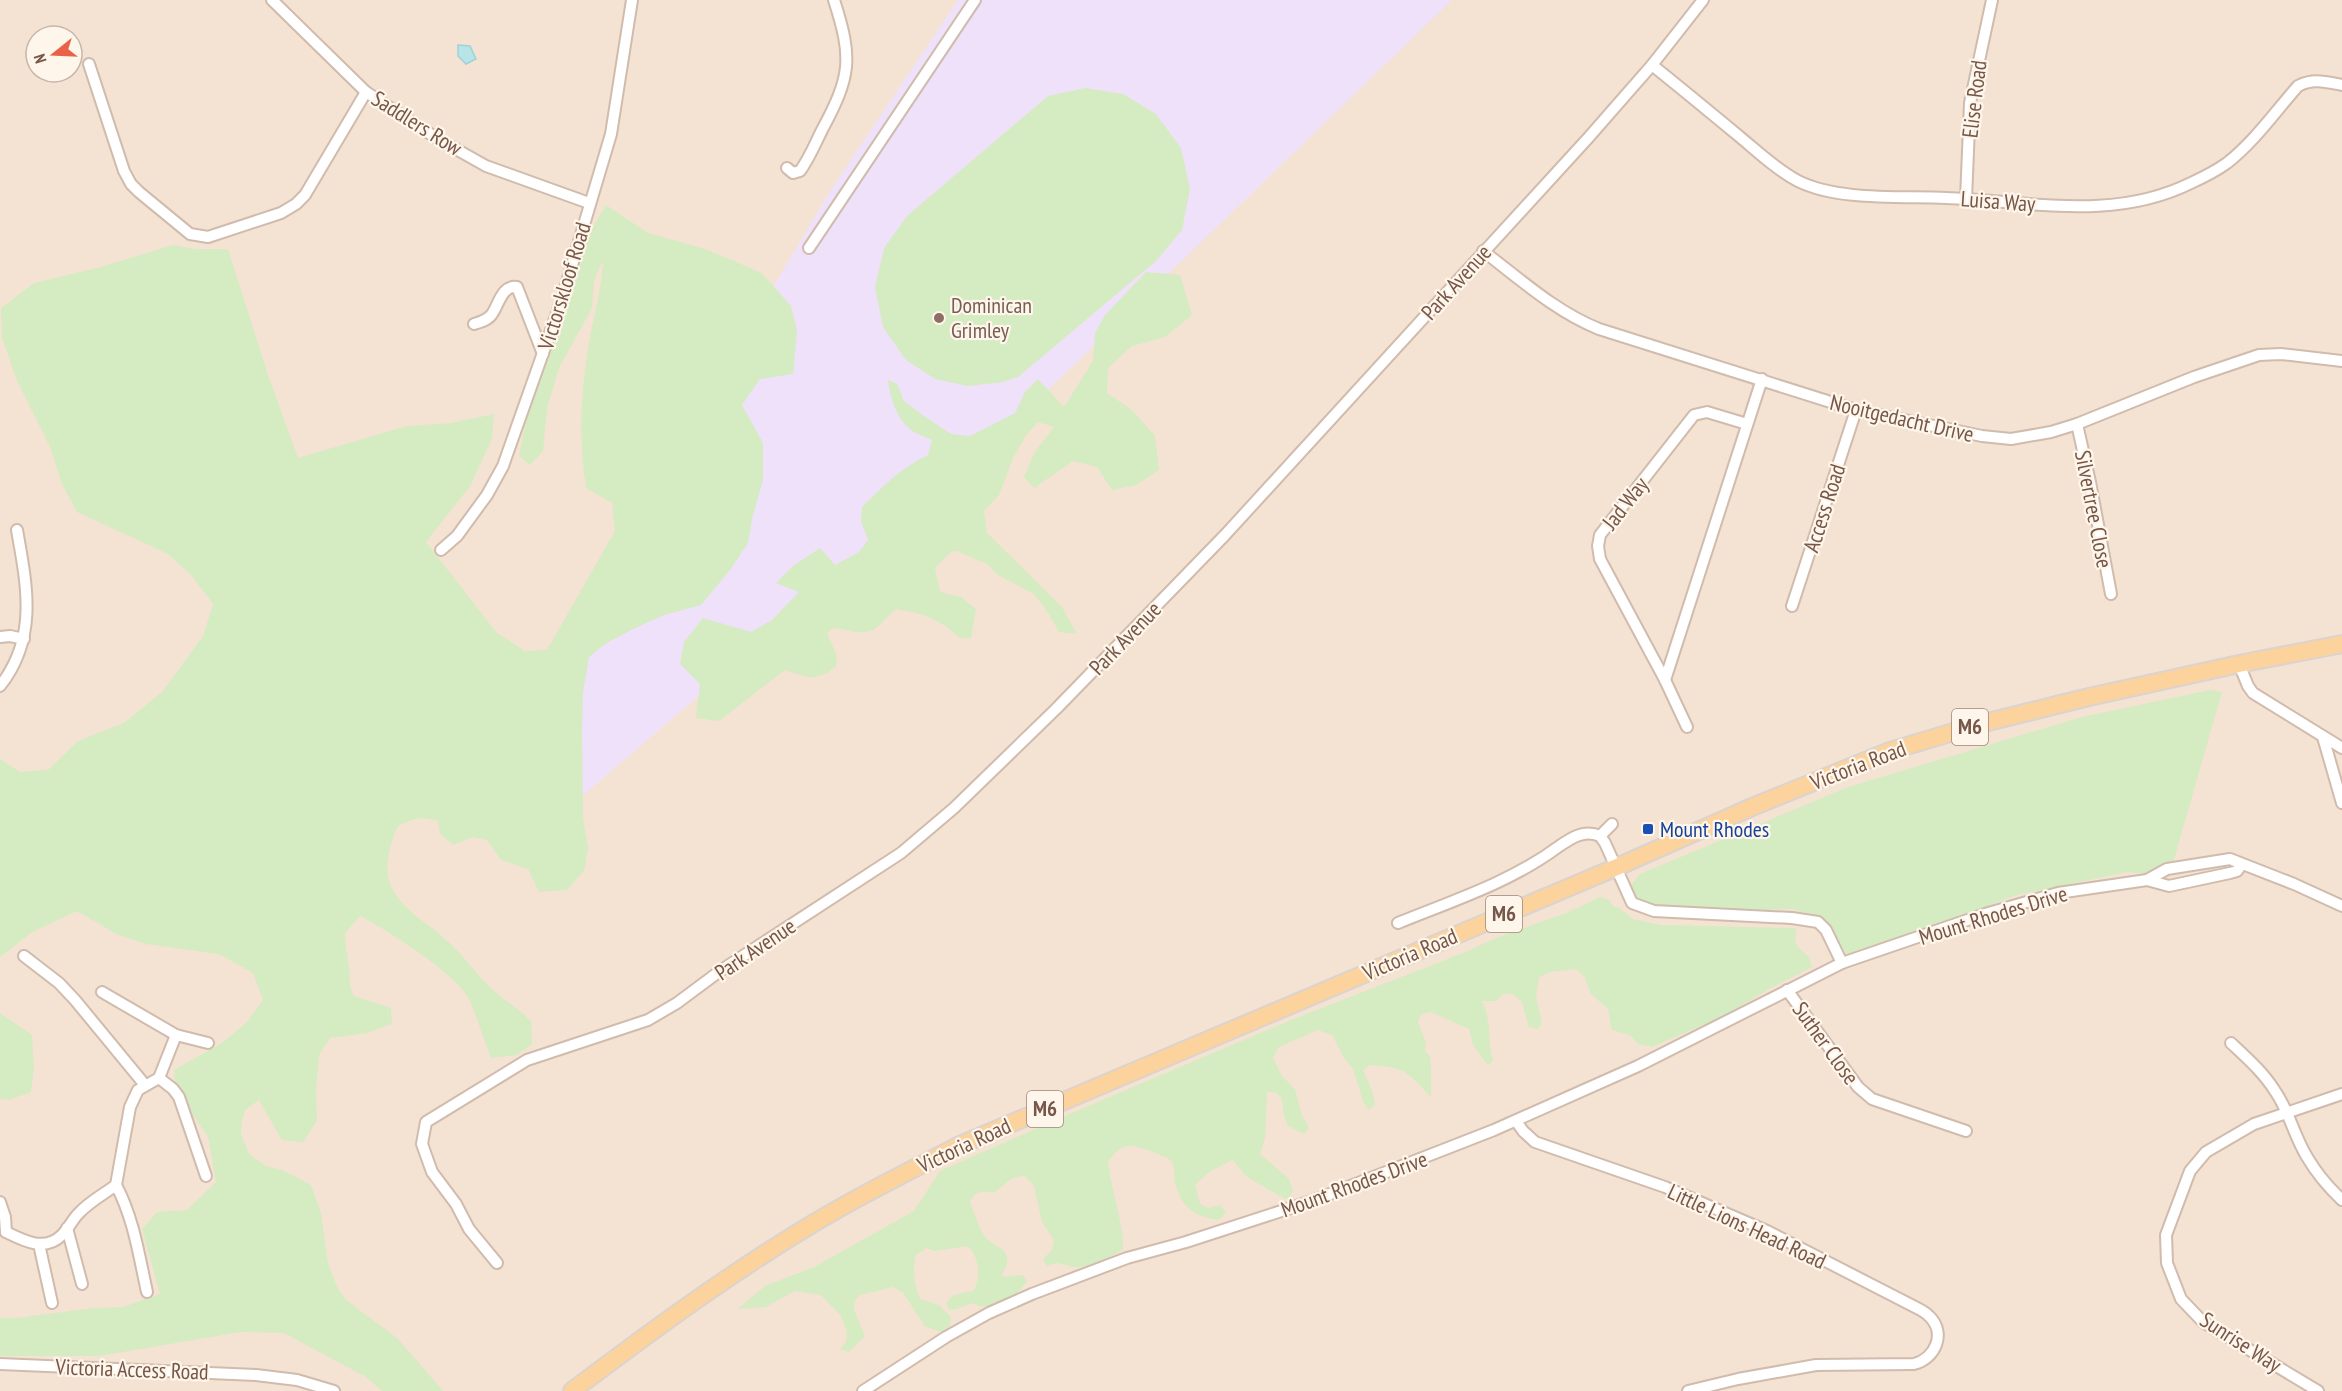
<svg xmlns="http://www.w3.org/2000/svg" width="2342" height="1391" font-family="'PT Sans Narrow',sans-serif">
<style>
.residential{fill:#f4e3d2;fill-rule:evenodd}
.education{fill:#efe1f9}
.green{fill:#d5ebc2}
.water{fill:#b8e3e7;stroke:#9ed3d9;stroke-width:1.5}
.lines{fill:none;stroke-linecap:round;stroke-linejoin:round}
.street-casing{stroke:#d0bbad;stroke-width:14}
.primary-casing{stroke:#dbd3d0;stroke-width:20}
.street{stroke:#fff;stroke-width:10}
.primary{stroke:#fcd39c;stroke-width:16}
.education-dot{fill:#8d6e63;stroke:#fff6eb;stroke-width:2}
.transit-dot{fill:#1a4fb4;stroke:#fff6eb;stroke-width:2}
.labels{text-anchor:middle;stroke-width:4.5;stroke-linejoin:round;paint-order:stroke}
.shield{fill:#fff6eb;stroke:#9f877a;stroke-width:1.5}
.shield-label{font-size:21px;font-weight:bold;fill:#765749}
.street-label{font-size:22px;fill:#765749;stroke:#fff6eb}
.education-label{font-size:22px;fill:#785e54;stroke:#fff6eb;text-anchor:start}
.transit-label{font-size:22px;fill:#164399;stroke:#fff6eb;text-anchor:start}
</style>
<rect width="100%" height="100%" fill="#fdf2e4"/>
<path class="residential" d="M0,0H2342V1391H0ZM36,36H72V72H36Z"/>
<polygon class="education" points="958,0 1452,0 991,445 545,828 559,648 830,191"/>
<g class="green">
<polygon points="1085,88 1123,94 1156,114 1181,148 1190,189 1182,230 1156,261 1018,377 1003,382 968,386 935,379 906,360 883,327 875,287 884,248 907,216 1048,96"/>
<path d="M606,205L648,233L705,249L762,273L791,306L797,331L793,374L760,379L742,405L763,443V480L752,519L748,543L730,570L701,605L664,615L631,630L605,644L589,657L583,693L582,731L583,819L588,848L584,871L567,890L539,892L528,869L501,860L487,840L473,837L453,845L440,834L438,821C419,816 416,818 398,826C390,843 382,870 392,888C403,911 427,922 445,939C465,956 479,979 499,995C510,1004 521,1011 531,1021L532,1044L517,1055L491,1058C483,1038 477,1016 468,997C457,975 383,927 360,916L345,933C345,945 347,955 349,967C351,980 347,982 354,996L391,1008L392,1024L367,1033L330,1038L319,1055L316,1091L317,1121L303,1142L282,1140L259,1100L245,1110L242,1120L241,1134L249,1154L266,1166L282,1170L311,1185L321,1213L328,1263L337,1287L346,1300L397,1338L443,1391H382L366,1377L284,1333L241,1332L99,1356H0V1318H16L94,1308L123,1307L160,1294L142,1229L157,1212L187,1210L216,1182L208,1137L175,1088L174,1070L222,1043L247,1022L263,1000L253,973L219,954L146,944L116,934L77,911L32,932L0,957V759L20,772L48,770L78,741L124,723L162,692L203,636L213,604L192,576L168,554L77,512L62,484L50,447L17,381L2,338L1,308L34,283L101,267L173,245L195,249H228L268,375L298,458L407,426L451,423L494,414L492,439L470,486L426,542L496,632L525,651L547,650L615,531L612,503L586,488C578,437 581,383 591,332C596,308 602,285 603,260L594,281L592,308L559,368L547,408L543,451L530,465L519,456L528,408L542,367L554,340L575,262L590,232Z"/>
<path d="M1146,272L1180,275L1192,315L1165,337L1132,346L1108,368L1107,393L1132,410L1155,436L1159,470L1136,485L1112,490L1097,467L1073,461L1034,488L1024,477L1035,452L1054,427L1038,422L1025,437L1014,456L999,495L984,511L987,533L1062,607L1077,634L1059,632L1049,614L1034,594L998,575L987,564L957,551H952L935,568L940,592L961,597L976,609L971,638H960C940,619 924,614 897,609C888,614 884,622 876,628C865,637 846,629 833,628L827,633L837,656L836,667C814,682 809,678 785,670L719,721L696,718L700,684L680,664L684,642L703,618L751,632L772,620L799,592L776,583L793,566L820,548L835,565L859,552L868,540L861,521L862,507C882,487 902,467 928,455L932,440C926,437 919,435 914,432C897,421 890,398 888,380L897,384L904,401L921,414L951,434L970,436L1015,413L1025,392L1038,379L1064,407L1093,361L1095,333L1105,315Z"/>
<polygon points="2210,690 2222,692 2169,877 2127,872 2013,896 1968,914 1846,954 1826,920 1793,909 1732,911 1659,908 1637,901 1631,885 1640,874 1848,787 2082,717"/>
<path d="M1600,897L1609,900L1614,907H1618L1633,919L1661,925L1796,928L1795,942L1798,947L1809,957L1812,967L1769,989L1724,1016L1652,1047L1638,1044L1630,1035L1612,1030L1608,1009L1591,994L1584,976L1576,969L1551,972L1539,977L1536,996L1542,1023L1538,1029L1529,1027L1522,1002L1513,994H1503L1497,1001H1482C1492,1020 1487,1041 1493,1061L1488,1065L1473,1045L1469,1029L1431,1012L1421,1014L1418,1022L1426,1043L1425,1051L1430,1057L1431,1068V1097C1408,1073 1406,1067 1370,1065L1363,1070L1373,1093L1375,1105L1369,1110L1363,1101L1353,1069L1344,1058L1332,1035L1318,1030L1279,1047L1273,1058L1282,1076L1295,1089L1302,1116L1309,1126L1305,1134L1288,1126L1283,1112L1282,1098L1275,1092H1267L1265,1138L1260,1154L1289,1179L1293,1190L1288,1200C1282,1197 1249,1179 1245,1175C1241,1170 1237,1165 1232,1160L1209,1172L1195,1185L1200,1204L1208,1208L1220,1205L1226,1213L1218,1220C1195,1217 1181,1207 1175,1183C1173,1175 1176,1166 1170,1160C1166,1156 1158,1155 1153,1152C1131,1144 1122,1141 1108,1162C1111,1189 1124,1224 1123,1249C1111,1257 1089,1269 1074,1267C1062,1265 1059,1260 1047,1266L1043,1259L1052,1250L1054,1240L1042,1222L1034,1186L1024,1175L1011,1179L995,1192H980L974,1195L970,1202C975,1214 980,1236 992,1243C999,1248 1006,1249 1007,1259C1008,1266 1003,1270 1002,1277L1023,1275L1027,1281C1016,1299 993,1314 972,1303L957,1309L949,1310L946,1303L953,1295L973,1291C982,1278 979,1257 968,1246L935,1251L926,1248L915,1256C913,1272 914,1283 920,1299L939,1305L951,1317L950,1326L941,1332L925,1326L903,1293L893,1287L860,1295L854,1302V1310L865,1336L849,1352L840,1349L846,1342L847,1332L841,1316L821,1295L795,1291L766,1307L738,1309L765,1286L814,1267L914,1211L940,1171L1067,1115L1291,1020L1463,953L1501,936L1564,914Z"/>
<polygon points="0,1013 32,1035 34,1068 31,1092 8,1100 0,1099"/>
</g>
<polygon class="water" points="458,45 470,46 476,59 466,64 458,56"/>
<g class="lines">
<defs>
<g id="street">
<polyline points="272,0 366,92 438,139 486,166 589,203"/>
<polyline points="89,64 124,171 131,184 139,192 190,234 208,237 281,213 296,204 305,195 366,92"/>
<path d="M1652,65C1682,89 1711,113 1740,137C1758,152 1777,170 1798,181C1838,201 1901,196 1946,198C2030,201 2112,222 2191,183C2204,177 2216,171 2227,163C2254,142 2275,112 2298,86C2313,78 2326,82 2342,85"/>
<path d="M787,168L793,173L800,171C809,159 815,144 822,130C851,76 853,59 834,0"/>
<polyline points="1966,199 1970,103 1992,0"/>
<polyline points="809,248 975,0"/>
<path d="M1483,251C1520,279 1556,312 1599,329L1856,410L1982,436L2011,439L2051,432L2077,424L2194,377L2259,355L2281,354L2342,361"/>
<path d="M474,324C481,322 488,320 492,314C499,304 502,285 517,287L543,354"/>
<polyline points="2077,424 2090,482 2111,594"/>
<polyline points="441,550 457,536 487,495 503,466 561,302 611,134 632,0"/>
<polyline points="1792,606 1856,410"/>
<polyline points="0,637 10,636 24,639"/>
<polyline points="2239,664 2248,686 2253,693 2342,748"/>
<polyline points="1665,680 1762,379"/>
<path d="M0,686C38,638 27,586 17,530"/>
<polyline points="1687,727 1665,680 1600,559 1598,546 1600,535 1694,415 1707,412 1747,424"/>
<polyline points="2323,737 2342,803"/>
<polyline points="1600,836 1612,824"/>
<polyline points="2147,880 2169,886 2230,873 2237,871 2241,865"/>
<path d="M1398,923C1452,901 1511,882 1558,847C1571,838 1584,829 1600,836L1605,843L1632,903L1654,911L1792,918L1818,922L1826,930L1842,963"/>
<polyline points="24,956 59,983 75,1000 145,1085"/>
<polyline points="1787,990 1858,1087 1872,1099 1966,1131"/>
<polyline points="102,992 176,1035 208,1043"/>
<path d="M2231,1043C2247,1058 2263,1072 2275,1091C2289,1111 2294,1136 2307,1157C2317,1174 2328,1187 2342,1200"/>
<polyline points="159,1078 173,1089 179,1097 206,1176"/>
<path d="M1516,1121L1523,1131L1535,1142L1665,1187L1767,1231L1917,1308C1921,1310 1926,1313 1929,1316C1947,1333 1935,1359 1914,1364L1816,1365L1738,1379L1688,1391"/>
<path d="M116,1185C134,1219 139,1256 147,1292"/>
<polyline points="0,1202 5,1217 6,1232"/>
<polyline points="67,1228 82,1284"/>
<path d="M6,1232C24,1241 45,1252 62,1235C69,1228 72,1220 79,1213C89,1202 104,1194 116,1185L130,1107L138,1090L159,1078L176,1035"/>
<polyline points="39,1244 52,1303"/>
<polyline points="497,1263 469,1229 456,1204 432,1172 422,1144 426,1122 527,1060 648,1020 677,1003 720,971 901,853 954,808 1056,709 1225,535 1589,137 1652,65 1703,0"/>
<polyline points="0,1364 256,1375 297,1380 334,1391"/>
<polyline points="863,1391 946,1337 989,1313 1032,1294 1127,1258 1186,1242 1312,1201 1494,1130 1638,1066 1842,963 1985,914 2058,893 2147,880 2167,869 2230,859 2294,884 2342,906"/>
<polyline points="2318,1391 2203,1322 2181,1299 2167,1263 2166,1235 2190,1171 2206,1152 2254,1124 2342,1094"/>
</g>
<path id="primary" d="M572,1391C645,1336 718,1282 796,1234C849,1201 905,1173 960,1145L1617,867L1752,807L1890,751L1980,724L2089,697L2239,664L2342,644"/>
</defs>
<use href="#street" class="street-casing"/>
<use href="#primary" class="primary-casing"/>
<use href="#street" class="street"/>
<use href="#primary" class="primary"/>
</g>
<circle class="education-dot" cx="939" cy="318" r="6"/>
<rect class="transit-dot" x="1642" y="823" width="12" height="12" rx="3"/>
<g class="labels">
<g class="shield">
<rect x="1952" y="709" width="36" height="36" rx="4.5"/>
<rect x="1486" y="896" width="36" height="36" rx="4.5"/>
<rect x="1027" y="1091" width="36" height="36" rx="4.5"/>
</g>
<g class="shield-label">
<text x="1970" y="734">M6</text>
<text x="1504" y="921">M6</text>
<text x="1045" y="1116">M6</text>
</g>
<g class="street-label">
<text transform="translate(1974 99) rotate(-83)" y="8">Elise Road</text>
<text transform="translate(417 123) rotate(32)" y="8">Saddlers Row</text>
<text transform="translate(1998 201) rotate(4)" y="8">Luisa Way</text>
<text transform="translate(1456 282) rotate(-48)" y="8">Park Avenue</text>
<text transform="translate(564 286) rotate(-73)" y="8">Victorskloof Road</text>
<text transform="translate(1902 418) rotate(13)" y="8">Nooitgedacht Drive</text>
<text transform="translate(1625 503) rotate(-52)" y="8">Jad Way</text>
<text transform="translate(1824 508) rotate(-72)" y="8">Access Road</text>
<text transform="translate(2094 509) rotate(79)" y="8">Silvertree Close</text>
<text transform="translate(1125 638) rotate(-46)" y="8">Park Avenue</text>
<text transform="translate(1858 765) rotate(-21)" y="8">Victoria Road</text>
<text transform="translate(1993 915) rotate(-17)" y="8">Mount Rhodes Drive</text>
<text transform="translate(755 949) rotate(-34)" y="8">Park Avenue</text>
<text transform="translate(1410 954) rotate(-23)" y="8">Victoria Road</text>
<text transform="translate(1826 1043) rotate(54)" y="8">Suther Close</text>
<text transform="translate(964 1145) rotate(-25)" y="8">Victoria Road</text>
<text transform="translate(1354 1184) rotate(-20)" y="8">Mount Rhodes Drive</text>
<text transform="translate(1747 1226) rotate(25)" y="8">Little Lions Head Road</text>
<text transform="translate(2241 1342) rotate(33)" y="8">Sunrise Way</text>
<text transform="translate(132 1369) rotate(2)" y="8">Victoria Access Road</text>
</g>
<g class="education-label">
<text x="951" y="313">Dominican<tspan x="951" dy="25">Grimley</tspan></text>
</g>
<g class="transit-label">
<text x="1660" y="837">Mount Rhodes</text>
</g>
</g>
<g transform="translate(54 54) rotate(252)"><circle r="28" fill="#fff6eb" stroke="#c8b6aa" stroke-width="1.5"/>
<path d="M0-4.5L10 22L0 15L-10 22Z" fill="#e96247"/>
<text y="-9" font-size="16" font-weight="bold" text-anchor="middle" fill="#765749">N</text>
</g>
</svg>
